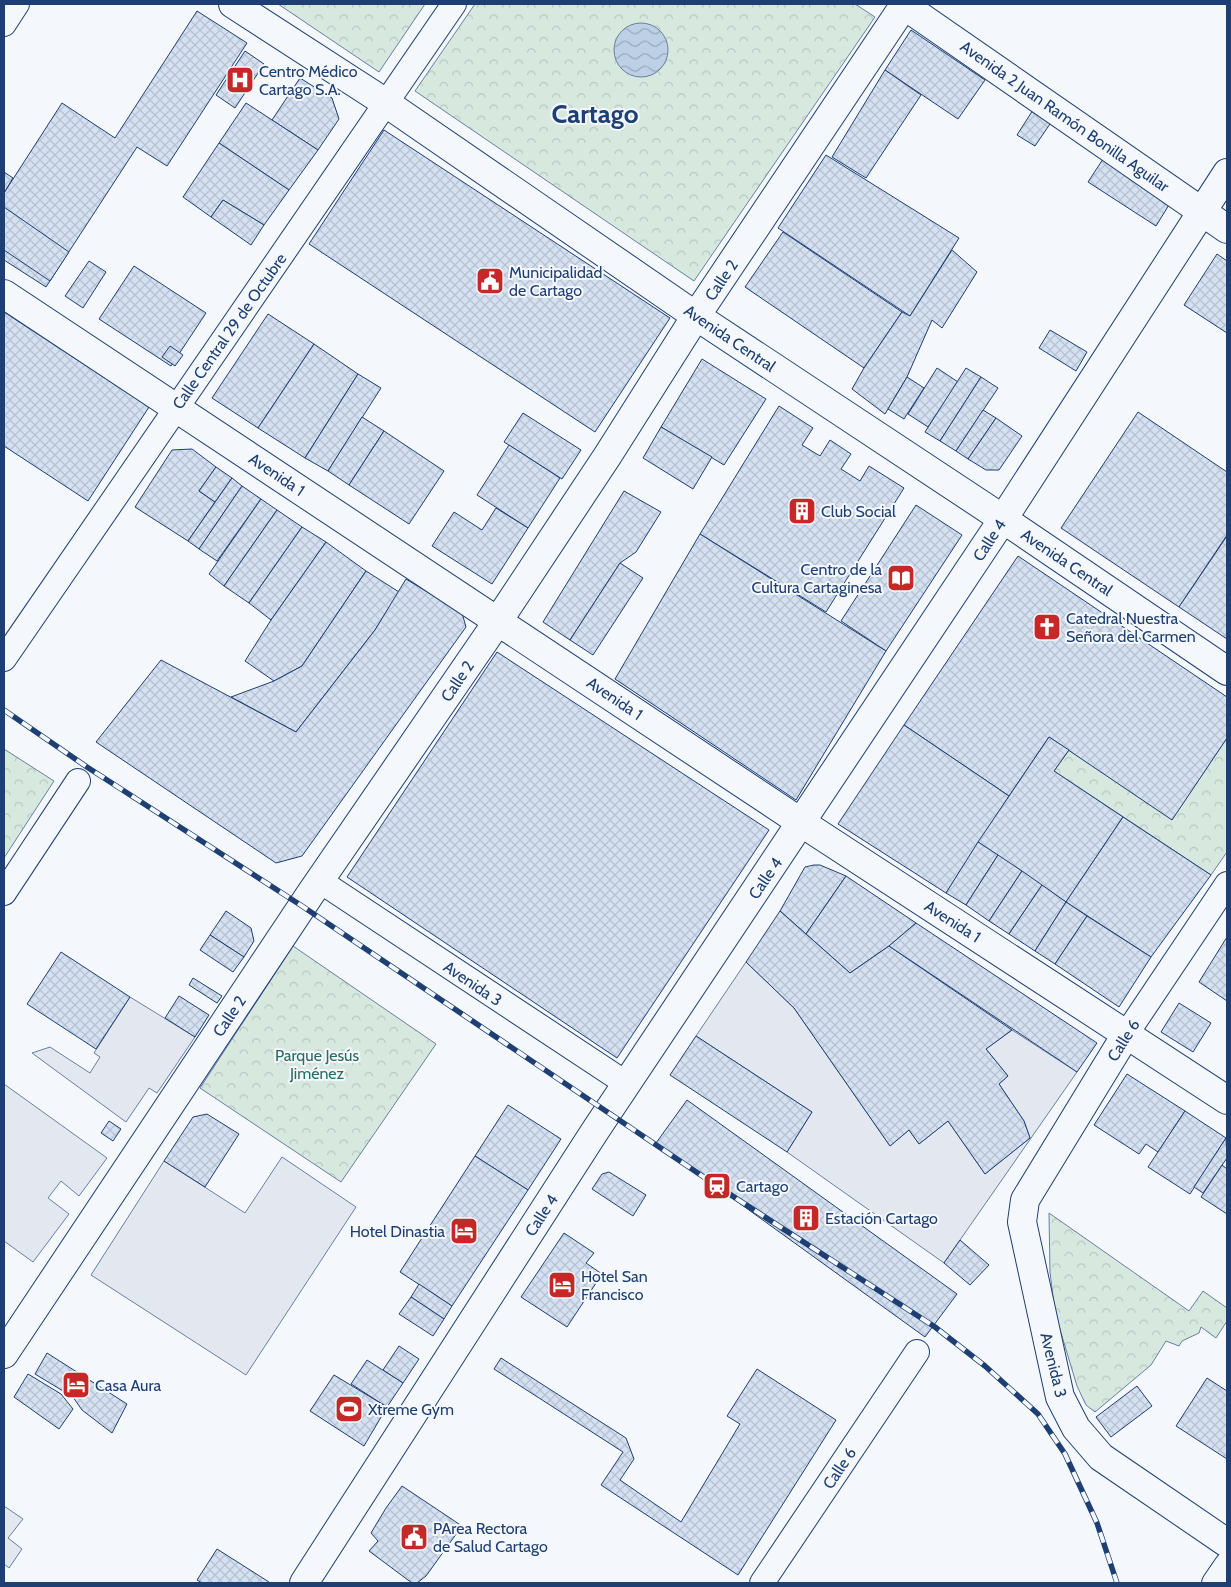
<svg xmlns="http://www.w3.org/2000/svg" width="1231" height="1587" font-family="Cabin,sans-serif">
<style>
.park{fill:url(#park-crowns);stroke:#687fa3}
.parking{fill:#e3e8f0;stroke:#687fa3}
.water{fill:url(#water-waves);stroke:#687fa3}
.building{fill:url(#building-cross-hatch);stroke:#1d3f73}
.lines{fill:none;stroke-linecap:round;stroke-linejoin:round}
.street-casing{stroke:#1d3f73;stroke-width:26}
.secondary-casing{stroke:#1d3f73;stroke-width:30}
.primary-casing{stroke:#1d3f73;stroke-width:30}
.street{stroke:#f4f7fb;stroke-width:24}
.secondary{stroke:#f4f7fb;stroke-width:28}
.primary{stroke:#f4f7fb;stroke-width:28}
.rail-casing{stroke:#1d3f73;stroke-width:5.5}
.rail{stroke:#f4f7fb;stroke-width:4;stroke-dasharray:11;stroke-linecap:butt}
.labels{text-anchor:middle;stroke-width:4;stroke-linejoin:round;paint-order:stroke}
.poi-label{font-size:16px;fill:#1d3f73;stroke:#f4f7fb;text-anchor:start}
.street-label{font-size:16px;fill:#1d3f73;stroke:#f4f7fb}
.park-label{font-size:16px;fill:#2c6c60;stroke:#f4f7fb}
.town-label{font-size:26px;font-weight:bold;fill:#1d3f73;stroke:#f4f7fb}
</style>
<defs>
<pattern id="park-crowns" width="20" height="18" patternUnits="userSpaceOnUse" patternTransform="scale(1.25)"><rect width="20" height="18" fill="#d7e8df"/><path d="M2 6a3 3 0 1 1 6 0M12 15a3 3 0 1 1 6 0" fill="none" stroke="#b8c8c3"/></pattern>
<pattern id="water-waves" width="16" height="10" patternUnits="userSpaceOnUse" patternTransform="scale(1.25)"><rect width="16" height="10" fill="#bed0e5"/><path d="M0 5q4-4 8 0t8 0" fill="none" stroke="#9aaabe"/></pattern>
<pattern id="building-cross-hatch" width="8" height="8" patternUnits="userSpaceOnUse" patternTransform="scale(1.25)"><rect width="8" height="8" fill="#d5e0f0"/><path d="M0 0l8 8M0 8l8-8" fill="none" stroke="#b6c1d1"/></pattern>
</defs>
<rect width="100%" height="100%" fill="#f4f7fb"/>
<g class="park">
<polygon points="278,4 425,4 379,72"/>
<polygon points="475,4 855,4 875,17 694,281 415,91"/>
<polygon points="1227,738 1227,852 1211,875 1054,771 1069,750 1172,819"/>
<polygon points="4,749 54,781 4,858"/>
<polygon points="293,946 436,1044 341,1182 200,1088"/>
<polygon points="1049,1213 1189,1311 1203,1291 1227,1308 1227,1321 1216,1338 1201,1327 1199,1333 1182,1341 1179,1346 1166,1341 1151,1365 1095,1412 1086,1405 1077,1386 1055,1313 1050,1272"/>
</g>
<g class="parking">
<polygon points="746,962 794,1008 890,1146 909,1130 919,1144 948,1121 985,1174 1030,1138 1024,1121 999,1084 1008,1076 986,1049 1012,1030 1077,1072 944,1263 787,1152 812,1112 696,1036"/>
<polygon points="130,997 195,1037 157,1093 149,1088 126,1122 32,1053 50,1047 90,1073 100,1057 94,1053"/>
<polygon points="4,1084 107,1158 79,1196 61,1181 48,1198 69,1214 33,1262 4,1241"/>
<polygon points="282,1157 356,1207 246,1375 91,1275 164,1161 245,1213"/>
<polygon points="4,1506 23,1519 8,1538 22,1549 9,1568 4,1564"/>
</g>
<circle class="water" cx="641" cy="50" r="27"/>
<g class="building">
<polygon points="197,11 247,43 167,166 137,147 46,287 4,260 4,193 62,103 115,138"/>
<polygon points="911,30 985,80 958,119 885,70"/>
<polygon points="245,51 264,64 235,108 216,95"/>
<polygon points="885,70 921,95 866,178 832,157"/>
<polygon points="300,78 332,98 339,119 318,150 272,120"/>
<polygon points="246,103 318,150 289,190 219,143"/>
<polygon points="1033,110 1052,121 1035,146 1017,135"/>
<polygon points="384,130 670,318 595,432 309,244"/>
<polygon points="219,143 289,190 264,225 223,200 211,217 183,197"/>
<polygon points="826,155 959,238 910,316 778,228"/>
<polygon points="1105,156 1172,200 1156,226 1088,182"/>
<polygon points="4,172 13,178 4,193"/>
<polygon points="223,200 264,225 251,245 211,217"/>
<polygon points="4,207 69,252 50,281 4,250"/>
<polygon points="783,232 902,312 864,368 745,287"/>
<polygon points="952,250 977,272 942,328 932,320 907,377 885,414 852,389 864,368 902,312 910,316"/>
<polygon points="1217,254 1227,261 1227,333 1184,305"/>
<polygon points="89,261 106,272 83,308 65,296"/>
<polygon points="134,266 206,313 171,366 99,319"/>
<polygon points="4,312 149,407 88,501 4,446"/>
<polygon points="268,314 314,344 258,428 212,398"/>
<polygon points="1050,330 1087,352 1076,371 1039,348"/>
<polygon points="314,344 358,374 305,458 258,428"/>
<polygon points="170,346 183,355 175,366 162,357"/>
<polygon points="702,359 766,399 724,465 661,427"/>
<polygon points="937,368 958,382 928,427 908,414"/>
<polygon points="966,368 981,377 940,441 925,432"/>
<polygon points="358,374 381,388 328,471 305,458"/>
<polygon points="907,377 924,388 904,419 888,409"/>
<polygon points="981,377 998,388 956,451 940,441"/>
<polygon points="779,406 813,428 802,445 820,456 830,440 851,454 841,469 860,481 869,466 904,488 826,612 700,534"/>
<polygon points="983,410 996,418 968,459 956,451"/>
<polygon points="1138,412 1227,472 1227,535 1179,607 1061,528"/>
<polygon points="523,413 581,450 562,479 504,442"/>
<polygon points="362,417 384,431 349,485 328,471"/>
<polygon points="996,418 1022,436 999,470 986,470 968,459"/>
<polygon points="661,427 712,457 693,489 643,458"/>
<polygon points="384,431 444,471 409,524 349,485"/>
<polygon points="509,445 560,478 528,528 477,495"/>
<polygon points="192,449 216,467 199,491 215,502 188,541 135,507 172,450"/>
<polygon points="216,467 232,478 215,502 199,491"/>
<polygon points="232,478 242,486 199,549 188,541"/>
<polygon points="242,486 261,499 217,561 199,549"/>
<polygon points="624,491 661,512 636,552 620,563 570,640 543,622"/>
<polygon points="261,499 277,510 224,586 209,574"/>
<polygon points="916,505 962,535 886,651 841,621"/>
<polygon points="496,508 528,528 492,584 432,546 454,512 482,530"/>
<polygon points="277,510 302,527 249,603 224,586"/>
<polygon points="302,527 326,542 271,620 249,603"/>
<polygon points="700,534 886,651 796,800 615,679"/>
<polygon points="1227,536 1227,639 1179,607"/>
<polygon points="326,542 366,571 302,666 274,681 245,661 271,620"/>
<polygon points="1018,556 1227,697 1227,738 1172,820 1049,737 1009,796 904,725"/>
<polygon points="620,563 643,578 593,655 570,640"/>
<polygon points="366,571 399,592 375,630 296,732 231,697 274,681 302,666"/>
<polygon points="406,579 462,613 466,627 302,856 276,863 96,742 161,660 296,732 375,630"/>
<polygon points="497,652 769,830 617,1058 347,877"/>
<polygon points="904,725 1009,796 946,893 838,824"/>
<polygon points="1049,737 1069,750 1054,771 1123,817 1066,902 978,842"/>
<polygon points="1123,817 1211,875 1151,957 1066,902"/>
<polygon points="978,842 998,855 966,905 946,893"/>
<polygon points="998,855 1022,871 989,921 966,905"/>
<polygon points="814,865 820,865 846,876 806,934 780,911 805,867"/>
<polygon points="1022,871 1042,885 1009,934 989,921"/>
<polygon points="846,876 916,923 889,946 850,973 806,934"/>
<polygon points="1042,885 1066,902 1035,951 1009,934"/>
<polygon points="1066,902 1087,916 1055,964 1035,951"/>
<polygon points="226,911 251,928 254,941 244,957 210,935"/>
<polygon points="780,911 850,973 889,946 1012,1030 986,1049 1008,1076 999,1084 1024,1121 1030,1138 985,1174 948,1121 919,1144 909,1130 890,1146 794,1008 746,962"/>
<polygon points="1087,916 1151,957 1119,1007 1055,964"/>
<polygon points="916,923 1097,1043 1077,1072 889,946"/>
<polygon points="210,935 244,957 233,972 200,950"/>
<polygon points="1227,937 1227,1001 1199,982"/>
<polygon points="61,952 130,997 96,1049 27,1004"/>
<polygon points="193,978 222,996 217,1003 189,985"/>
<polygon points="179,996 209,1015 195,1037 165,1018"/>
<polygon points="1179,1003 1211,1023 1193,1052 1161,1032"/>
<polygon points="696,1036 812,1112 787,1152 670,1075"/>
<polygon points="1127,1074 1185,1111 1158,1152 1146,1144 1139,1154 1094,1125"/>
<polygon points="687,1100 957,1294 925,1337 656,1143"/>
<polygon points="508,1105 561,1139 528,1190 475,1156"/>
<polygon points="1185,1111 1226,1138 1190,1194 1148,1167"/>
<polygon points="207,1114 239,1134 205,1187 164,1161 193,1117"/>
<polygon points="109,1121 121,1129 113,1141 101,1133"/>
<polygon points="1226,1138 1227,1158 1203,1193 1194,1187"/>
<polygon points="475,1156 528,1190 452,1306 400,1272"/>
<polygon points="1222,1165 1227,1169 1227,1214 1201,1197"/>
<polygon points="609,1172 646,1195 633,1216 592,1189 602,1174"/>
<polygon points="564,1233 594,1253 586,1263 602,1274 567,1327 521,1297"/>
<polygon points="960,1240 989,1265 970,1285 944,1263"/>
<polygon points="419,1284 452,1306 444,1319 411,1297"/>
<polygon points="411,1297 444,1319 433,1336 399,1314"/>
<polygon points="399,1346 419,1359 403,1383 383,1370"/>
<polygon points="47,1353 127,1404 112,1433 82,1410 73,1397 35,1374"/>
<polygon points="501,1358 626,1438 634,1459 620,1480 681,1522 740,1424 727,1416 757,1369 836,1420 738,1575 601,1485 623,1452 494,1369"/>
<polygon points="367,1360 403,1383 387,1407 351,1384"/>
<polygon points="28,1374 61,1394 73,1409 59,1429 14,1397"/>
<polygon points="334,1375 387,1407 364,1446 310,1411"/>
<polygon points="1207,1378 1227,1391 1227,1459 1176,1426"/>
<polygon points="1137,1386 1152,1406 1111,1437 1096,1417"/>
<polygon points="402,1486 462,1526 426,1576 417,1583 412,1583 369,1551 378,1541 371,1533 386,1508"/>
<polygon points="217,1549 269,1582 268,1583 202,1583 197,1580"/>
</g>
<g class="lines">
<defs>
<g id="street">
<polyline points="4,24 17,4"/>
<polyline points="4,659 454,4"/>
<polyline points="320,881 627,1084"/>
<polyline points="4,893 78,781"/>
<polyline points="1127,1033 1227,884"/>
<polyline points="762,1583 917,1352"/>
<polyline points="1214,1583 1227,1564"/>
</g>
<g id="secondary">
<polyline points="902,4 1227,229"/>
<polyline points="1127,1033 1025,1200 1022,1222 1060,1397 1076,1428 1101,1457 1227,1543"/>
<polyline points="4,1354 311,893 498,621 608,455 696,316 905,4"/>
<polyline points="304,1583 595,1131 1003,519 1227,173"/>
</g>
<g id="primary">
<polyline points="233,4 386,103 696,316 1003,519 1227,671"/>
<polyline points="4,294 802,823 1227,1100"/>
</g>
</defs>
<use href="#street" class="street-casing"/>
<use href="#secondary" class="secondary-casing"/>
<use href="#primary" class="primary-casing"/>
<use href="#street" class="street"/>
<use href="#secondary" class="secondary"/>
<use href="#primary" class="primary"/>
<defs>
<polyline id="rail" points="4,710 87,767 302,906 717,1186 935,1327 985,1366 1038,1414 1065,1454 1097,1523 1117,1583"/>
</defs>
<use href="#rail" class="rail-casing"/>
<use href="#rail" class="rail"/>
</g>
<defs>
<symbol id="hospital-square" viewBox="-11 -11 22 22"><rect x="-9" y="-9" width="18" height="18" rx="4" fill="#c62828" stroke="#f4f7fb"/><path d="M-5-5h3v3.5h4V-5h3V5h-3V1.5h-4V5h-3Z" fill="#fff"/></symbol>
<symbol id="civic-square" viewBox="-11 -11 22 22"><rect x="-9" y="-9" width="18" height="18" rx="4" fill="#c62828" stroke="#f4f7fb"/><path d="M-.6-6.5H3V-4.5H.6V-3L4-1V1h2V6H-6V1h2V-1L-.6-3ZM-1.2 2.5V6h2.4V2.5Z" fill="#fff"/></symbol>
<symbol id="building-square" viewBox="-11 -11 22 22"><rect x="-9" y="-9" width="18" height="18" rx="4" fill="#c62828" stroke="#f4f7fb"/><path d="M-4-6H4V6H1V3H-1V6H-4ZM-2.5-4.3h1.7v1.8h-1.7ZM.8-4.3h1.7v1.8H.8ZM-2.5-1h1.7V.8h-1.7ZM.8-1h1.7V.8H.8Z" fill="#fff"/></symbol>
<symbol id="library-square" viewBox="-11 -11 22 22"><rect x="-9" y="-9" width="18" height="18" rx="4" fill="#c62828" stroke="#f4f7fb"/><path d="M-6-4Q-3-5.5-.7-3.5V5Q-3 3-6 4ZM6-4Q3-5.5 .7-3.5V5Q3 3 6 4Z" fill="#fff"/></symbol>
<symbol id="church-square" viewBox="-11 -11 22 22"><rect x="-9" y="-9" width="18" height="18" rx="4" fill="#c62828" stroke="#f4f7fb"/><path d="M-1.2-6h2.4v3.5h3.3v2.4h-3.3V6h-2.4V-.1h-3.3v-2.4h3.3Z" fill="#fff"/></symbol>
<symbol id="station-square" viewBox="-11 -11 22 22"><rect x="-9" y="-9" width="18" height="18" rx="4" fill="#c62828" stroke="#f4f7fb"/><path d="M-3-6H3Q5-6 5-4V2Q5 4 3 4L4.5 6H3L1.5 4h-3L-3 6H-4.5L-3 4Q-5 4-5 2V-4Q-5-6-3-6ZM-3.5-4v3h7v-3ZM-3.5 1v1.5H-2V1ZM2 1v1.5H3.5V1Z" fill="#fff"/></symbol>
<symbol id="hotel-square" viewBox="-11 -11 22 22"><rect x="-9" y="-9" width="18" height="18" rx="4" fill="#c62828" stroke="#f4f7fb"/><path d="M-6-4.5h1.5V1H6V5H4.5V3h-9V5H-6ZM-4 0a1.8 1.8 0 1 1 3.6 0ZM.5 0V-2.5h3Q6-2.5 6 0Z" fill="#fff"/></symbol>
<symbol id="stadium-square" viewBox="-11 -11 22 22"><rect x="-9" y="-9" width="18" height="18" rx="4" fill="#c62828" stroke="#f4f7fb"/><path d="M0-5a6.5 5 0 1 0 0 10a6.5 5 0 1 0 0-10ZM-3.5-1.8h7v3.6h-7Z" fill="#fff"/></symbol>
</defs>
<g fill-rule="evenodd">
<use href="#hospital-square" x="224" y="64" width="32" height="32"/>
<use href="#civic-square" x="474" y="265" width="32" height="32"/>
<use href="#building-square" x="786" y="495" width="32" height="32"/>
<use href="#library-square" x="885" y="562" width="32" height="32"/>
<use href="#church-square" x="1031" y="611" width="32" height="32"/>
<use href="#station-square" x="701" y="1170" width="32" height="32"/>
<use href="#building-square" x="790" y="1202" width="32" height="32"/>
<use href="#hotel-square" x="448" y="1215" width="32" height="32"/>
<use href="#hotel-square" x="546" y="1269" width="32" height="32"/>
<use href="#hotel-square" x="60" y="1369" width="32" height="32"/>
<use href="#stadium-square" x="333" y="1393" width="32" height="32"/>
<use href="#civic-square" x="398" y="1521" width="32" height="32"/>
</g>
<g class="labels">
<g class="poi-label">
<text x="259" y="77">Centro Médico<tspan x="259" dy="18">Cartago S.A.</tspan></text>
<text x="509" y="278">Municipalidad<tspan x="509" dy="18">de Cartago</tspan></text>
<text x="821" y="517">Club Social</text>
<text x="882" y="575" text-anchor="end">Centro de la<tspan x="882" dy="18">Cultura Cartaginesa</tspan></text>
<text x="1066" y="624">Catedral Nuestra<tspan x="1066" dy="18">Señora del Carmen</tspan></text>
<text x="736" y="1192">Cartago</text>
<text x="825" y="1224">Estación Cartago</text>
<text x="445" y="1237" text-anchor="end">Hotel Dinastia</text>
<text x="581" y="1282">Hotel San<tspan x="581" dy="18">Francisco</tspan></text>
<text x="95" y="1391">Casa Aura</text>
<text x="368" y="1415">Xtreme Gym</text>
<text x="433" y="1534">PArea Rectora<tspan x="433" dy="18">de Salud Cartago</tspan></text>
</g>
<g class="street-label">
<text transform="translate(1065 116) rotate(35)" y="6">Avenida 2 Juan Ramón Bonilla Aguilar</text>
<text transform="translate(721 280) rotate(-56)" y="6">Calle 2</text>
<text transform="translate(229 331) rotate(-55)" y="6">Calle Central 29 de Octubre</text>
<text transform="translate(730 338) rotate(34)" y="6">Avenida Central</text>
<text transform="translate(277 474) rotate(34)" y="6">Avenida 1</text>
<text transform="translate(989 540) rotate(-57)" y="6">Calle 4</text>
<text transform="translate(1067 562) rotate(34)" y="6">Avenida Central</text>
<text transform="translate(457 681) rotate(-56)" y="6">Calle 2</text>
<text transform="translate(615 698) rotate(34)" y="6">Avenida 1</text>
<text transform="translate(765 878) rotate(-56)" y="6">Calle 4</text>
<text transform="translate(953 921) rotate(33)" y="6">Avenida 1</text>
<text transform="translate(473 983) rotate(34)" y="6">Avenida 3</text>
<text transform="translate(229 1016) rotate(-56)" y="6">Calle 2</text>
<text transform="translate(1123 1040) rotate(-58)" y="6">Calle 6</text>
<text transform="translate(541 1215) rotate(-57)" y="6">Calle 4</text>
<text transform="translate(1054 1365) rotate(76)" y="6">Avenida 3</text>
<text transform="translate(839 1468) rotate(-56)" y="6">Calle 6</text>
</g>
<g class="park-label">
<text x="317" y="1061">Parque Jesús<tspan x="317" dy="18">Jiménez</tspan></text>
</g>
<g class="town-label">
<text x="595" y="123">Cartago</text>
</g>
</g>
<rect width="1231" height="1587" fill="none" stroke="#1d3f73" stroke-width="10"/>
</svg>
